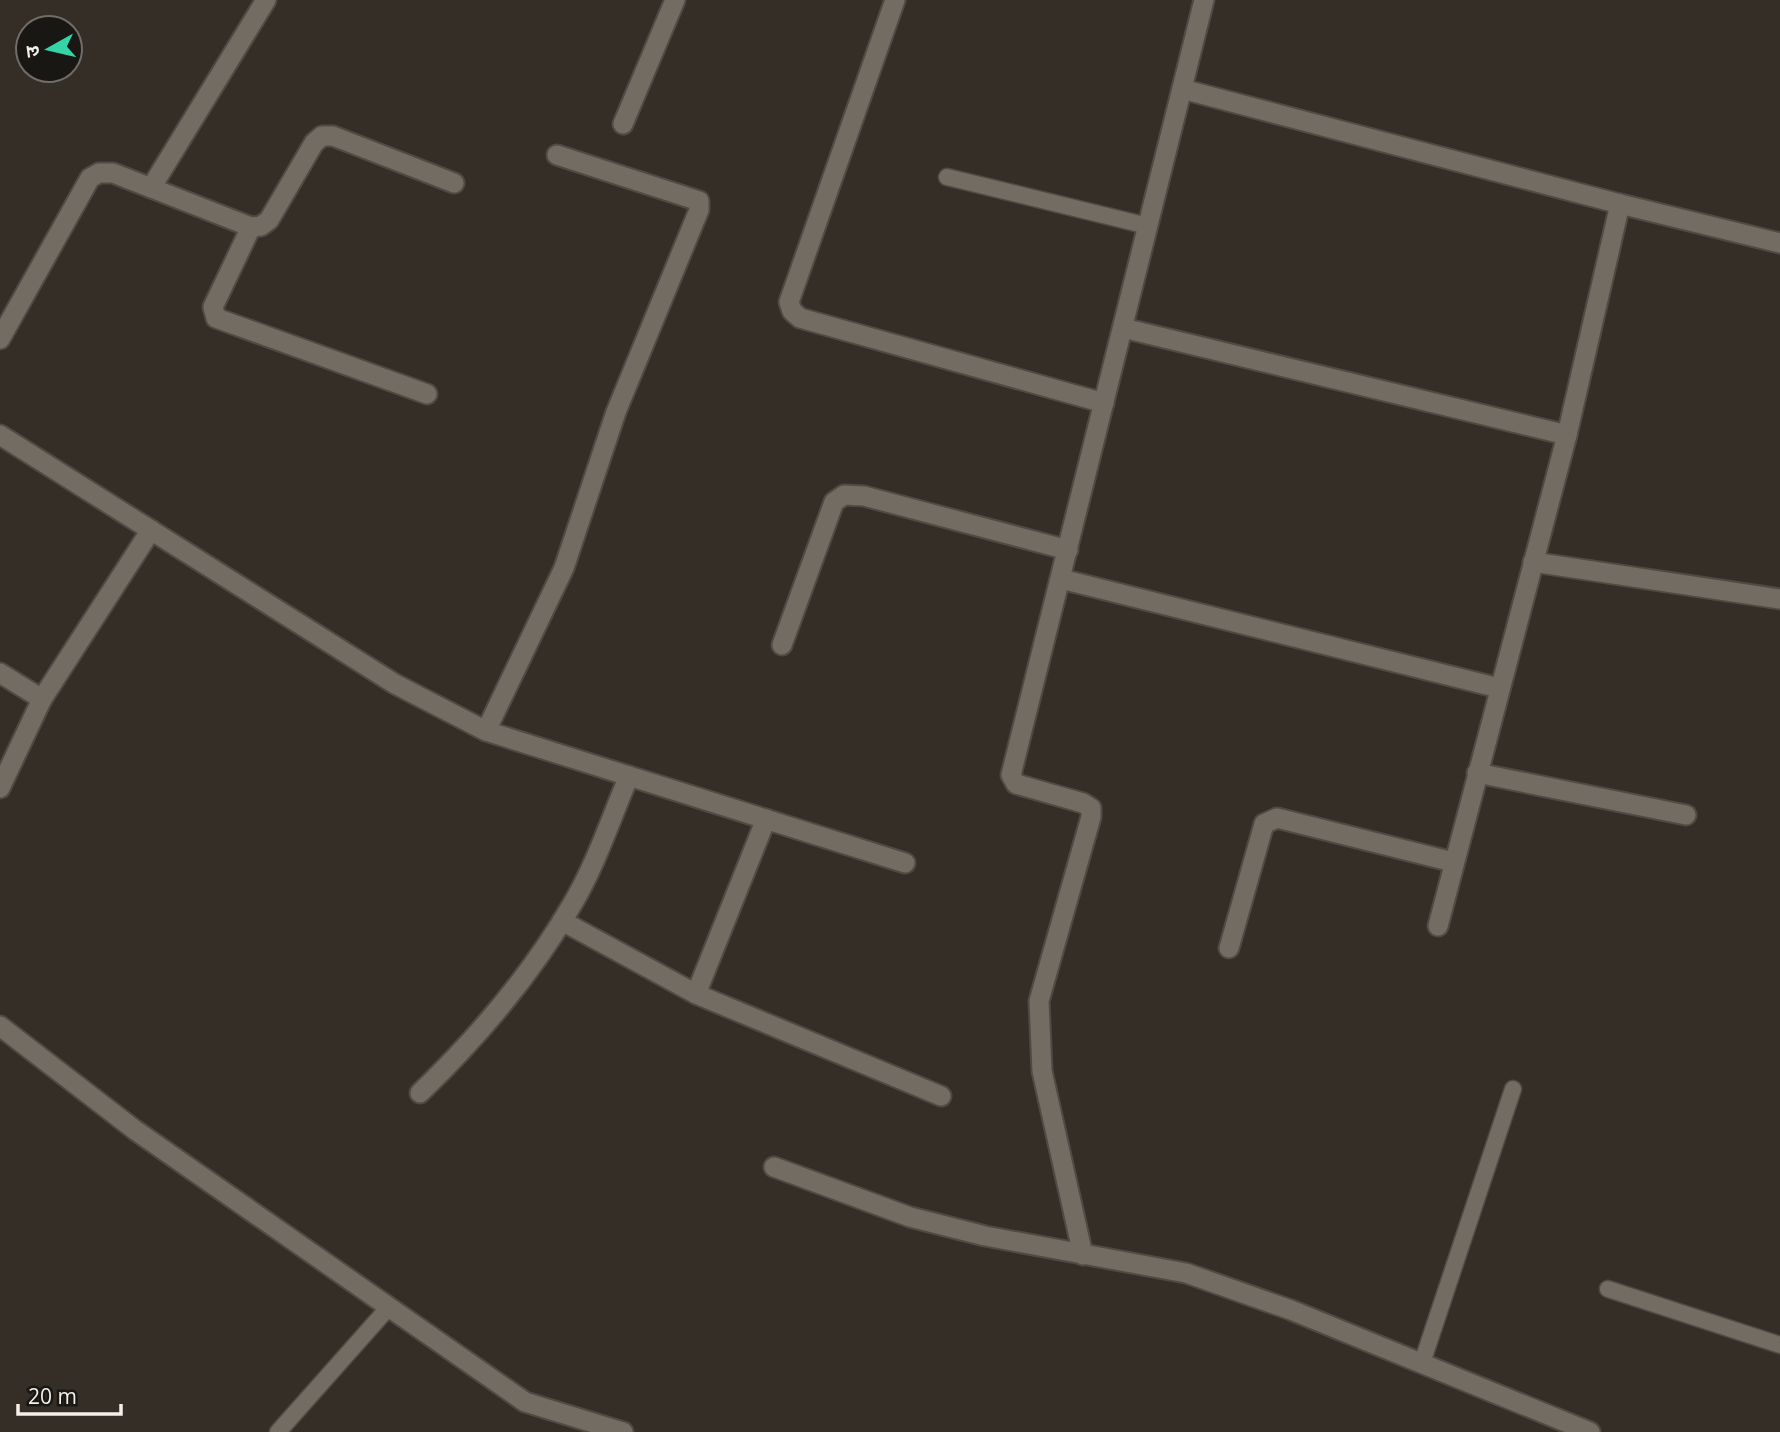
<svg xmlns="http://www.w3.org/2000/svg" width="1780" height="1432" font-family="'Open Sans','Noto Sans Devanagari',sans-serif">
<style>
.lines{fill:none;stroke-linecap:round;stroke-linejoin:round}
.service-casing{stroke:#4f4a44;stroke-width:19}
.minor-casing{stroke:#4f4a44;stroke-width:23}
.service{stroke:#736c63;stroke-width:16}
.minor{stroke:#736c63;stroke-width:19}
</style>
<rect width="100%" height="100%" fill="#342e26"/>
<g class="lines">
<defs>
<g id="service">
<polyline points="947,177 1148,226"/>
<polyline points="1608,1289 1780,1345"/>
<polyline points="1422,1363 1513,1089"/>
<polyline points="278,1432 389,1307"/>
</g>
<g id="minor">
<polyline points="895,0 789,302 792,311 800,318 1104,403"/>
<polyline points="1182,89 1620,204 1567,435 1438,926"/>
<polyline points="623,124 675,0"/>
<polyline points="151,188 266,0"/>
<polyline points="1620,204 1780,243"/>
<polyline points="251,227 213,307 216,318 427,394"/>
<polyline points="1123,328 1567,435"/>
<polyline points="0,339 90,178 99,173 113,173 251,227 261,226 269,220 314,143 322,136 333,136 454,183"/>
<polyline points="0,435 395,684 486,731 905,863"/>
<polyline points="1533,562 1780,599"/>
<polyline points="1061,579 1499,688"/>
<polyline points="782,645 834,502 844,495 864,496 1068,550"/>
<polyline points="0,673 42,699"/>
<polyline points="486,731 564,568 616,412 699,210 699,201 557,155"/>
<polyline points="1477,773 1686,815"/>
<polyline points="0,788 42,699 151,530"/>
<polyline points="562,921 696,994 941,1096"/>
<polyline points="1229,948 1264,824 1277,818 1453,862"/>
<polyline points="696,994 766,819"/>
<polyline points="0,1026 135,1130 525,1402 623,1432"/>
<path d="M420,1093C479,1036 532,974 573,903C596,864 611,818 629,776"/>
<polyline points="774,1167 910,1217 985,1236 1186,1273 1291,1310 1590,1432"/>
<polyline points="1083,1255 1042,1071 1039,1001 1091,817 1091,808 1083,803 1016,784 1011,775 1204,0"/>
</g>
</defs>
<use href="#service" class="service-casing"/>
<use href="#minor" class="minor-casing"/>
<use href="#service" class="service"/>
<use href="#minor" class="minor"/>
</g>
<g transform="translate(49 49) rotate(262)"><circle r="33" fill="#191713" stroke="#706d69" stroke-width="2"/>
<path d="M0-5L12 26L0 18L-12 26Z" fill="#34d4a8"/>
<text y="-10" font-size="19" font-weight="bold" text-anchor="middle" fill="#f3efea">उ</text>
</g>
<path d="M18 1404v10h103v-10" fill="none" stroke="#f3efea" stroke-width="3.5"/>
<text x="28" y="1404" font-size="21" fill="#f3efea" stroke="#191713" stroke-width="5" paint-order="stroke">20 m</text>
</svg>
